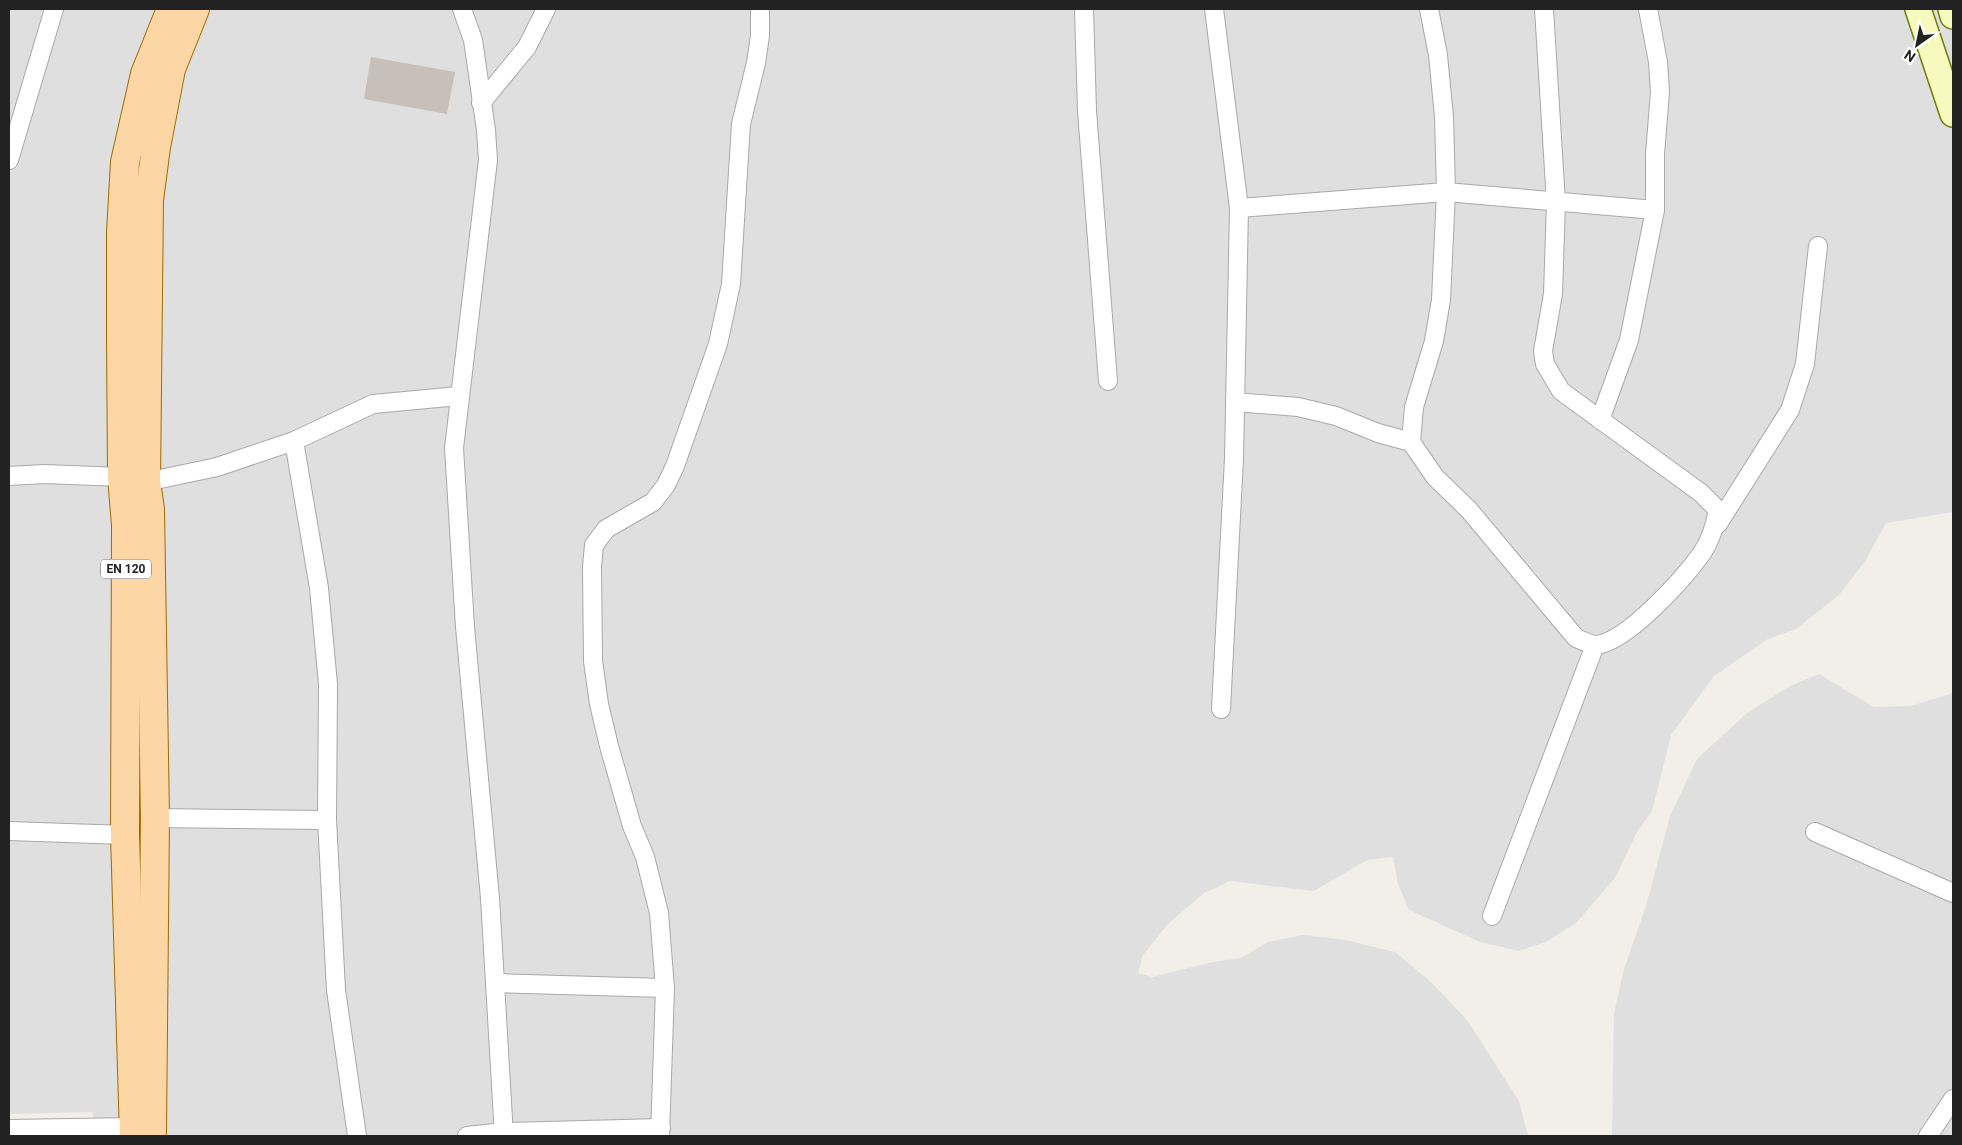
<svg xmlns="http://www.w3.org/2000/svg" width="1962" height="1145" font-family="Roboto,sans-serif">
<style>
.residential{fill:#e0dfdf}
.building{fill:#c7bfb8}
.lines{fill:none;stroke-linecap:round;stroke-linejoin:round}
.street-casing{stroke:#a9a9a9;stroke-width:20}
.secondary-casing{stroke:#707d05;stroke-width:28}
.primary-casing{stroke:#a06b00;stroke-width:30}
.street{stroke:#fff;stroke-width:18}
.secondary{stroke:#f7fabf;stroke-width:25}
.primary{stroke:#fcd6a4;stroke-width:28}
.labels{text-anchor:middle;stroke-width:4.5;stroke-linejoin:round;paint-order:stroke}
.shield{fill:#fff;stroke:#646464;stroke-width:1}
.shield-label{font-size:12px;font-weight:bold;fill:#222}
</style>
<rect width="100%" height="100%" fill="#f2efe9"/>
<g class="residential">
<polygon points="9,9 1953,9 1953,512 1886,523 1865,561 1839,595 1796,629 1768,639 1714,676 1671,735 1652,811 1637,832 1615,878 1576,923 1546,942 1519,951 1480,942 1409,910 1398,884 1393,857 1367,860 1314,891 1230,881 1204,893 1168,924 1143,955 1138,973 1152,977 1213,962 1241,958 1268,942 1303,935 1346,940 1395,952 1431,982 1467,1020 1519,1101 1528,1136 94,1136 93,1112 9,1114"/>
<polygon points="1819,674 1874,707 1911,706 1953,693 1953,1136 1612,1136 1614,1013 1624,969 1646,906 1670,816 1697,759 1747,713 1790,686"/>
</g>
<polygon class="building" points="371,57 455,72 447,114 364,99"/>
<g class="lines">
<defs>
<g id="street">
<polyline points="462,9 473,40 486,130 488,160 454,448 465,627 490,898 504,1136"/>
<polyline points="1084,9 1087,111 1108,381"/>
<polyline points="1214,9 1239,208 1234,458 1221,709"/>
<path d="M1429,9L1438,55L1444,117L1446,192L1441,300L1434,341L1414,407L1411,442L1435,477L1469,510L1576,638C1581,640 1589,644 1594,645C1625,645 1685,577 1702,553C1711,540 1715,526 1718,510L1701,493L1561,391L1545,364L1543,351L1553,294L1556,203L1544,9"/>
<polyline points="481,103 527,47 546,9"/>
<polyline points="9,160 54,9"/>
<polyline points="1239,208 1446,192 1655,210"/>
<polyline points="1235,402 1298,407 1336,416 1378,433 1411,442"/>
<polyline points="1600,420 1629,340 1655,210 1655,154 1660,92 1658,62 1648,9"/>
<polyline points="294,441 319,588 328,684 327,820 336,990 357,1136"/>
<polyline points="9,476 44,474 122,477"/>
<polyline points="146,482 217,467 294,441 373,404 459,396"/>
<polyline points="1718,524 1790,410 1805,364 1818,246"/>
<polyline points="155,818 327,820"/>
<polyline points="9,831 125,835"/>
<polyline points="1815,832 1953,893"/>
<polyline points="1492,916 1595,645"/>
<polyline points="495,983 665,988"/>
<polyline points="9,1129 134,1127"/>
<polyline points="467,1136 504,1132 661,1128"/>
<polyline points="660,1136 665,988 659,913 645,857 632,826 609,746 599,704 593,661 592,567 594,545 606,529 653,502 666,485 675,466 718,344 731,284 741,124 756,63 760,36 760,9"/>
<polyline points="1928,1136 1953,1099"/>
</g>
<g id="secondary">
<polyline points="1918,9 1953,114"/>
<polyline points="1951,9 1953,16"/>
</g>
<g id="primary">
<polyline points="152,1132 155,818 150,509 146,482 149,200 156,147 171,69 195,9"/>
<polyline points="134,1136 125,835 126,525 122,477 121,335 121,232 125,162 145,74 171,9"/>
</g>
</defs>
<use href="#street" class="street-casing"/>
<use href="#secondary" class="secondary-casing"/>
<use href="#primary" class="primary-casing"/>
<use href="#street" class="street"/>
<use href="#secondary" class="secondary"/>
<use href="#primary" class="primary"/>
</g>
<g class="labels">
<rect class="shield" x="101" y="559.5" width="50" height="19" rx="4"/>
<g class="shield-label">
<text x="126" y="573">EN 120</text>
</g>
</g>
<rect width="1962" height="1145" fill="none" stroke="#222222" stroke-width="20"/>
<g transform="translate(1917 45) rotate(213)" stroke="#ffffff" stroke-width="4" paint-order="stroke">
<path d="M0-4L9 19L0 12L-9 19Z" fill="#222222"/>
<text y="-8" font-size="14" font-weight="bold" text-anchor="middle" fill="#222222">N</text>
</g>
</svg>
